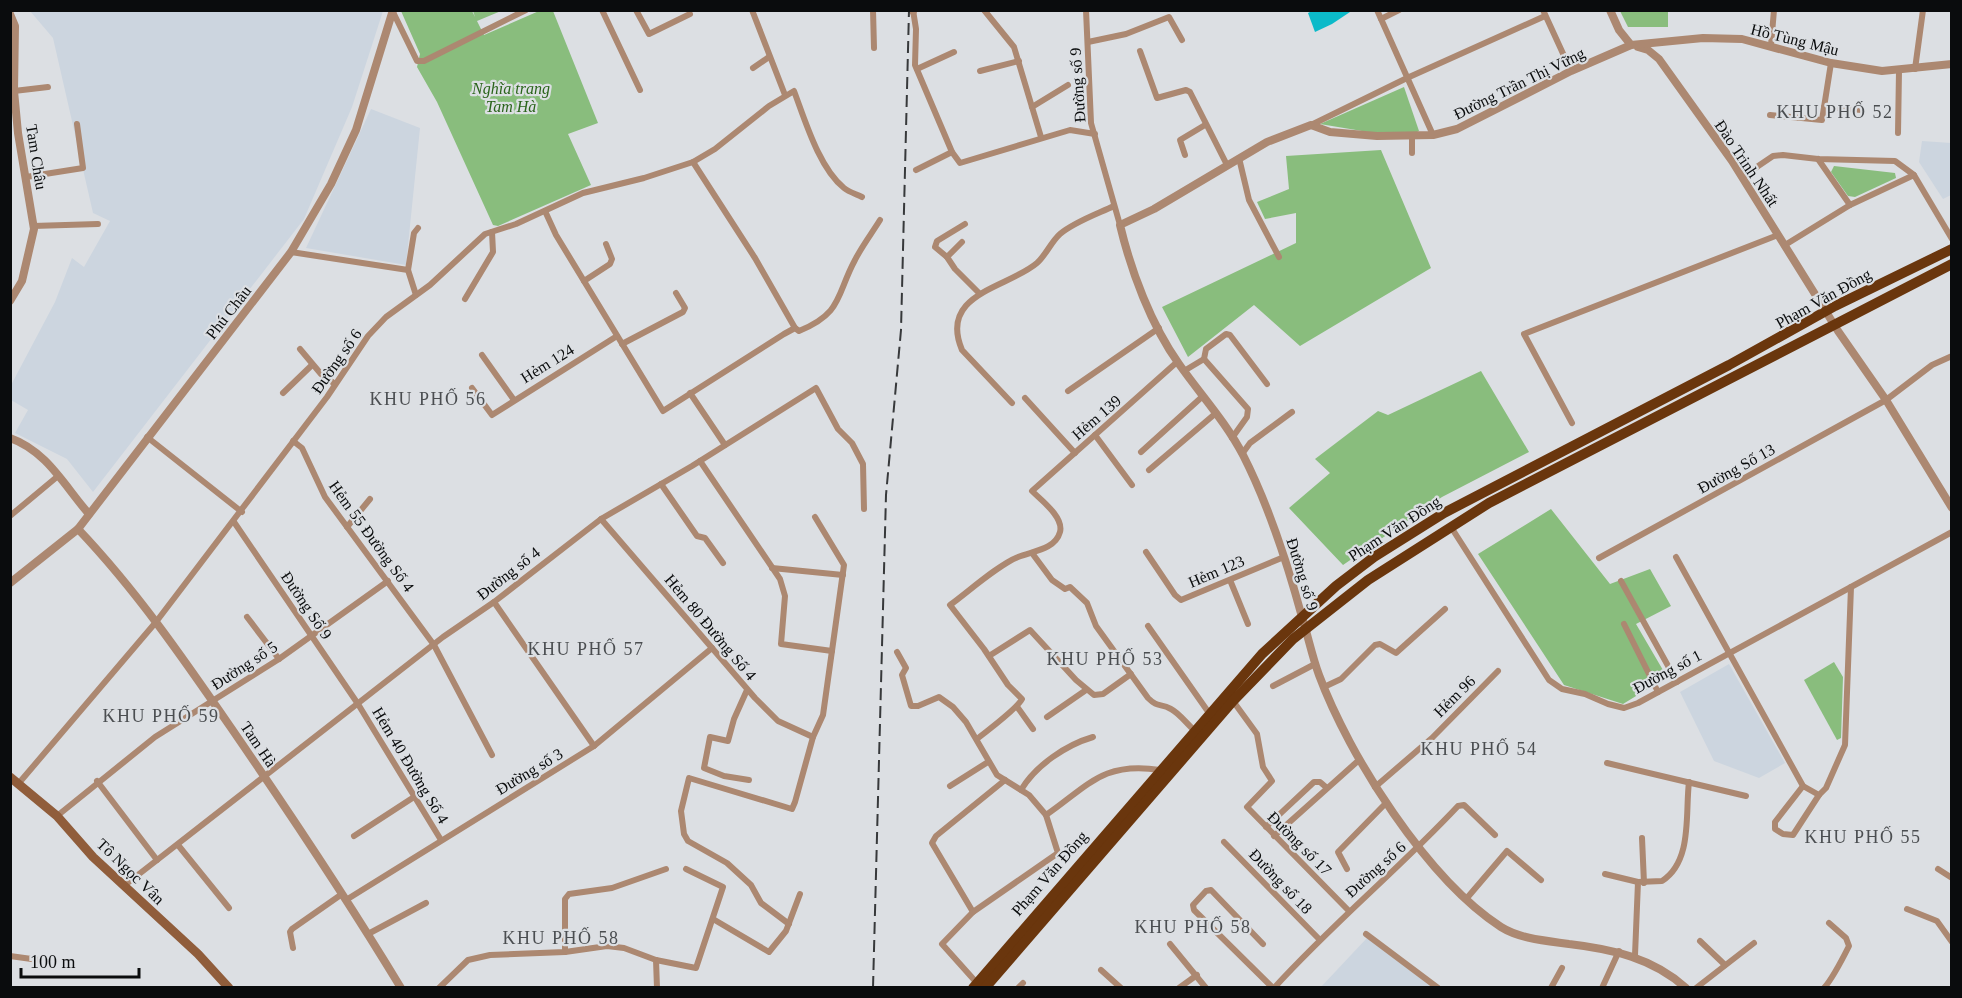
<svg xmlns="http://www.w3.org/2000/svg" width="1962" height="998" font-family="Georgia,serif">
<style>
.built{fill:#ccd5df}
.green{fill:#89bd7d}
.water{fill:#0cbac9}
.lines{fill:none;stroke-linecap:round;stroke-linejoin:round}
.minor{stroke:#ac8871;stroke-width:6}
.tertiary{stroke:#ac8871;stroke-width:8}
.secondary{stroke:#905d3b;stroke-width:9}
.trunk{stroke:#6a360d;stroke-width:10}
.rail{stroke:#37393b;stroke-width:2;stroke-dasharray:12 6;stroke-linecap:butt}
.labels{text-anchor:middle;stroke-width:4.5;stroke-linejoin:round;paint-order:stroke}
.street-label{font-size:16px;fill:#0a0c0d;stroke:#dcdfe3}
.park-label{font-size:16px;font-style:italic;fill:#2a641b;stroke:#dcdfe3}
.neighbourhood-label{font-size:18px;letter-spacing:1.5px;fill:#4b4e51;stroke:#dcdfe3}
</style>
<rect width="100%" height="100%" fill="#dcdfe3"/>
<g class="built">
<polygon points="30,11 383,11 352,107 304,219 93,492 67,459 15,433 28,410 11,400 10,387 55,302 72,258 84,267 110,221 93,213 53,38"/>
<polygon points="371,109 420,128 406,265 306,248"/>
<polygon points="1922,141 1951,143 1951,195 1943,199 1919,162"/>
<polygon points="1729,664 1785,763 1759,778 1714,761 1680,692"/>
<polygon points="1367,938 1433,988 1320,988"/>
</g>
<g class="green">
<polygon points="401,11 472,11 475,17 473,11 501,11 477,21 484,35 539,11 553,11 598,123 568,134 591,185 498,226 493,225 437,102 417,67 420,54"/>
<polygon points="1620,11 1668,11 1668,27 1628,27"/>
<polygon points="1404,87 1419,131 1415,133 1368,132 1320,124"/>
<polygon points="1381,150 1431,268 1300,346 1254,305 1188,357 1162,307 1296,243 1296,213 1265,219 1257,202 1289,189 1286,156"/>
<polygon points="1834,166 1895,173 1896,178 1855,197 1848,196 1831,172"/>
<polygon points="1481,371 1529,452 1442,497 1343,565 1289,508 1330,473 1315,459 1378,411 1388,415"/>
<polygon points="1551,509 1610,584 1650,569 1671,606 1636,624 1667,677 1623,704 1564,685 1478,554"/>
<polygon points="1834,662 1843,677 1841,738 1837,740 1804,680"/>
</g>
<polygon class="water" points="1314,10 1350,10 1350,12 1332,24 1315,32 1308,13"/>
<g class="lines">
<g class="minor">
<polyline points="602,10 640,90"/>
<polyline points="636,10 649,34 690,14"/>
<polyline points="752,10 785,95"/>
<polyline points="873,10 874,48"/>
<polyline points="913,10 916,29 915,65 952,152 960,163 1070,130 1095,134"/>
<polyline points="984,10 1014,47 1041,137"/>
<polyline points="1086,10 1091,123 1120,225"/>
<polyline points="1377,10 1433,135"/>
<polyline points="1543,10 1571,71"/>
<polyline points="393,12 417,61 424,61 526,10"/>
<polyline points="1381,19 1399,10"/>
<polyline points="1088,42 1126,34 1169,17 1182,40"/>
<polyline points="1771,45 1774,10"/>
<polyline points="1140,51 1157,98 1186,90 1190,92 1227,165"/>
<polyline points="753,68 769,57"/>
<polyline points="917,69 954,52"/>
<polyline points="1915,69 1923,10"/>
<polyline points="980,71 1019,61"/>
<polyline points="14,91 48,87"/>
<polyline points="1032,107 1068,85"/>
<polyline points="1824,107 1862,110"/>
<polyline points="1770,115 1822,120 1831,63"/>
<polyline points="1311,125 1407,78 1545,16"/>
<polyline points="1898,133 1899,71"/>
<polyline points="1412,153 1412,137"/>
<polyline points="1185,155 1180,140 1205,125"/>
<polyline points="1239,158 1249,200 1279,257"/>
<polyline points="1818,159 1850,205"/>
<polyline points="693,162 755,258 795,328"/>
<polyline points="916,170 952,152"/>
<polyline points="26,177 83,168 77,124"/>
<polyline points="1742,177 1773,156 1783,155 1818,159 1895,161 1914,175 1952,239"/>
<path d="M545,211L556,235L663,411L784,334L795,328L799,331C843,313 836,295 855,260C862,246 872,233 880,220"/>
<polyline points="33,226 98,224"/>
<polyline points="962,242 947,257 955,269 979,293"/>
<polyline points="1785,245 1850,205 1914,175"/>
<polyline points="291,252 408,270 416,295"/>
<polyline points="947,257 935,247 937,241 965,224"/>
<polyline points="408,270 414,233 418,228"/>
<polyline points="584,281 610,264 612,259 606,244"/>
<polyline points="465,299 493,252 492,232"/>
<polyline points="622,344 683,312 685,308 676,293"/>
<polyline points="300,349 321,374 335,384"/>
<polyline points="482,355 514,400"/>
<polyline points="1204,359 1248,409 1247,417 1232,438"/>
<polyline points="1184,371 1204,359 1206,349 1226,334 1230,335 1267,384"/>
<polyline points="472,388 492,415 617,336"/>
<polyline points="1068,391 1159,328"/>
<polyline points="283,393 312,365"/>
<polyline points="690,393 725,445"/>
<polyline points="1025,398 1075,453"/>
<path d="M1012,403L962,350C938,293 1008,288 1037,263C1046,255 1051,242 1060,234C1074,222 1097,214 1114,206"/>
<polyline points="1572,423 1524,334 1778,235"/>
<polyline points="1095,435 1132,485"/>
<polyline points="147,437 242,512"/>
<polyline points="293,441 302,448 325,497 434,645 492,755"/>
<polyline points="1141,452 1203,396"/>
<polyline points="1242,454 1250,443 1292,412"/>
<polyline points="700,461 780,579 785,596 781,644 832,651"/>
<polyline points="1149,470 1216,413"/>
<polyline points="661,484 697,536 705,538 723,563"/>
<polyline points="10,516 58,476"/>
<polyline points="601,519 755,698 778,721 813,737"/>
<polyline points="234,522 358,704 441,840"/>
<polyline points="347,527 370,499"/>
<polyline points="1451,527 1549,680 1562,689 1585,694 1608,704 1624,708 1638,703 1952,532"/>
<polyline points="1146,552 1175,595 1181,600 1284,557"/>
<path d="M1032,553L1052,580L1065,589L1070,587L1087,603L1096,626L1148,698C1158,708 1160,703 1171,709C1179,713 1187,724 1194,730"/>
<polyline points="1676,557 1803,786 1819,795 1826,788 1845,745 1851,587"/>
<polyline points="1599,558 1886,400 1932,365 1952,356"/>
<polyline points="772,568 843,575"/>
<polyline points="1230,580 1248,624"/>
<polyline points="1621,581 1677,682"/>
<polyline points="494,602 594,746"/>
<polyline points="247,617 279,659"/>
<polyline points="1624,624 1658,692"/>
<polyline points="1148,626 1209,713"/>
<path d="M897,652L906,668L902,675L911,706H918L939,697L953,707L966,722L997,775L1029,795L1046,815C1088,786 1103,761 1160,770"/>
<polyline points="989,656 1030,630 1076,680 1094,695 1103,694 1131,674"/>
<polyline points="1273,686 1315,664"/>
<polyline points="1324,687 1341,679 1375,645 1380,644 1396,653 1445,609"/>
<polyline points="747,690 734,719 728,741 710,737 704,768 724,776 749,780"/>
<polyline points="1233,701 1257,734 1263,767 1272,781 1247,807 1349,911"/>
<polyline points="1018,708 1033,729"/>
<polyline points="1047,717 1086,690"/>
<path d="M977,739C988,730 1017,709 1022,699L1008,685L984,649L950,605C968,592 998,565 1018,557C1032,551 1055,550 1060,532C1064,517 1041,500 1032,491L1177,362"/>
<polyline points="1607,763 1746,796"/>
<polyline points="97,781 157,860"/>
<path d="M19,783L156,622L327,397L368,336L386,317L430,285L485,234L516,224L583,193L644,178L693,162L715,149L769,106L794,91C805,120 819,168 844,188C849,192 856,194 862,197"/>
<polyline points="950,786 988,762"/>
<polyline points="1803,786 1775,822 1775,829 1783,834 1793,835 1819,795"/>
<polyline points="1375,787 1432,738 1498,671"/>
<path d="M1021,790C1036,765 1066,745 1093,737"/>
<polyline points="57,816 155,737 279,659 388,581"/>
<polyline points="1266,827 1314,782 1320,782 1327,788"/>
<polyline points="354,836 414,797"/>
<polyline points="1274,836 1359,760"/>
<polyline points="1642,838 1644,883"/>
<polyline points="1224,842 1319,939"/>
<polyline points="178,845 229,908"/>
<polyline points="1347,869 1338,852 1386,803"/>
<polyline points="1938,869 1952,878"/>
<polyline points="1605,874 1638,882"/>
<polyline points="125,885 443,637 494,602 601,519 692,466 816,388 838,429 852,443 863,464 864,509"/>
<polyline points="1467,898 1507,851 1541,880"/>
<polyline points="346,900 594,746 712,648"/>
<polyline points="1907,909 1937,921 1952,942"/>
<polyline points="973,912 932,843 936,836 1005,780"/>
<polyline points="713,919 769,952 786,931 800,894"/>
<polyline points="789,924 761,903 751,885 727,863 688,841 684,834 681,811 689,778 792,809 795,802 813,737 823,715 844,565 815,517"/>
<polyline points="368,934 426,903"/>
<polyline points="1366,934 1438,988"/>
<polyline points="1700,941 1725,965"/>
<polyline points="1170,944 1206,988"/>
<polyline points="1263,944 1211,890 1206,891 1193,905 1194,910 1273,988"/>
<polyline points="293,948 290,932 292,929 342,894"/>
<polyline points="565,952 565,899 569,894 612,888 666,869"/>
<path d="M1635,955L1638,882L1662,881C1693,861 1685,813 1689,782"/>
<polyline points="10,956 46,961"/>
<polyline points="656,960 657,988"/>
<polyline points="1101,970 1121,988"/>
<polyline points="976,982 942,944 973,912 1058,853 1046,815"/>
<polyline points="439,988 468,960 490,955 565,952 607,946 624,948 656,960 696,968 723,887 686,869"/>
<polyline points="1018,988 1023,983"/>
<polyline points="1179,988 1197,975"/>
<path d="M1274,988C1332,924 1399,869 1458,806L1464,805L1495,835"/>
<polyline points="1551,988 1562,968"/>
<polyline points="1602,988 1619,951"/>
<polyline points="1696,988 1754,943"/>
<path d="M1824,988C1833,978 1843,958 1849,946L1846,938L1829,923"/>
</g>
<g class="tertiary">
<polyline points="913,10 913,11"/>
<polyline points="1610,10 1619,30 1631,45"/>
<polyline points="10,14 15,26 14,91 18,133 34,229 22,281 10,301"/>
<polyline points="1638,47 1648,50 1659,59 1732,161 1838,331 1886,400 1952,508"/>
<path d="M10,438C47,451 65,487 89,514"/>
<path d="M78,529C138,592 187,664 236,735C293,818 349,902 401,988"/>
<polyline points="10,583 78,529 291,252 331,184 356,130 393,10"/>
<path d="M1686,988C1653,958 1612,949 1569,944C1548,941 1520,939 1501,927C1427,879 1349,756 1319,675C1312,656 1308,636 1302,617C1287,562 1269,506 1243,455C1226,422 1200,394 1179,364C1151,325 1131,271 1120,225L1154,209L1267,142L1311,125L1330,132L1377,136L1433,135L1457,129L1571,71L1631,45L1703,38L1742,39L1831,63L1882,71L1952,64"/>
</g>
<polyline class="secondary" points="10,777 57,816 93,857 198,954 229,988"/>
<g class="trunk">
<polyline points="973,988 1262,654 1336,586 1374,557 1444,513 1729,365 1835,306 1952,249"/>
<polyline points="985,988 1233,701 1293,639 1368,580 1489,503 1952,264"/>
</g>
<polyline class="rail" points="873,988 886,495 901,330 909,10"/>
</g>
<g class="labels">
<g class="street-label">
<text transform="translate(1795 39) rotate(14)" y="6">Hồ Tùng Mậu</text>
<text transform="translate(1519 83) rotate(-26)" y="6">Đường Trần Thị Vững</text>
<text transform="translate(1077 85) rotate(-94)" y="6">Đường số 9</text>
<text transform="translate(37 157) rotate(81)" y="6">Tam Châu</text>
<text transform="translate(1747 163) rotate(56)" y="6">Đào Trinh Nhất</text>
<text transform="translate(1823 298) rotate(-29)" y="6">Phạm Văn Đồng</text>
<text transform="translate(228 312) rotate(-52)" y="6">Phú Châu</text>
<text transform="translate(336 361) rotate(-55)" y="6">Đường số 6</text>
<text transform="translate(547 363) rotate(-32)" y="6">Hẻm 124</text>
<text transform="translate(1096 417) rotate(-41)" y="6">Hẻm 139</text>
<text transform="translate(1736 468) rotate(-29)" y="6">Đường Số 13</text>
<text transform="translate(1394 528) rotate(-33)" y="6">Phạm Văn Đồng</text>
<text transform="translate(372 536) rotate(54)" y="6">Hẻm 55 Đường Số 4</text>
<text transform="translate(1216 571) rotate(-23)" y="6">Hẻm 123</text>
<text transform="translate(508 573) rotate(-38)" y="6">Đường số 4</text>
<text transform="translate(1303 574) rotate(73)" y="6">Đường số 9</text>
<text transform="translate(307 605) rotate(56)" y="6">Đường Số 9</text>
<text transform="translate(711 627) rotate(50)" y="6">Hẻm 80 Đường Số 4</text>
<text transform="translate(244 665) rotate(-33)" y="6">Đường số 5</text>
<text transform="translate(1667 671) rotate(-28)" y="6">Đường số 1</text>
<text transform="translate(1454 696) rotate(-45)" y="6">Hẻm 96</text>
<text transform="translate(259 744) rotate(56)" y="6">Tam Hà</text>
<text transform="translate(411 765) rotate(59)" y="6">Hẻm 40 Đường Số 4</text>
<text transform="translate(529 771) rotate(-31)" y="6">Đường số 3</text>
<text transform="translate(1300 843) rotate(45)" y="6">Đường số 17</text>
<text transform="translate(1375 869) rotate(-42)" y="6">Đường số 6</text>
<text transform="translate(131 871) rotate(44)" y="6">Tô Ngọc Vân</text>
<text transform="translate(1049 873) rotate(-49)" y="6">Phạm Văn Đồng</text>
<text transform="translate(1281 881) rotate(46)" y="6">Đường số 18</text>
</g>
<g class="park-label">
<text x="511" y="94">Nghĩa trang<tspan x="511" dy="18">Tam Hà</tspan></text>
</g>
<g class="neighbourhood-label">
<text x="1835" y="118">KHU PHỐ 52</text>
<text x="428" y="405">KHU PHỐ 56</text>
<text x="586" y="655">KHU PHỐ 57</text>
<text x="1105" y="665">KHU PHỐ 53</text>
<text x="161" y="722">KHU PHỐ 59</text>
<text x="1479" y="755">KHU PHỐ 54</text>
<text x="1863" y="843">KHU PHỐ 55</text>
<text x="1193" y="933">KHU PHỐ 58</text>
<text x="561" y="944">KHU PHỐ 58</text>
</g>
</g>
<rect width="1962" height="998" fill="none" stroke="#0a0c0d" stroke-width="24"/>
<path d="M21 968v9h118v-9" fill="none" stroke="#0a0c0d" stroke-width="3"/>
<text x="30" y="968" font-size="18" fill="#0a0c0d" stroke="#dcdfe3" stroke-width="4.5" paint-order="stroke">100 m</text>
</svg>
